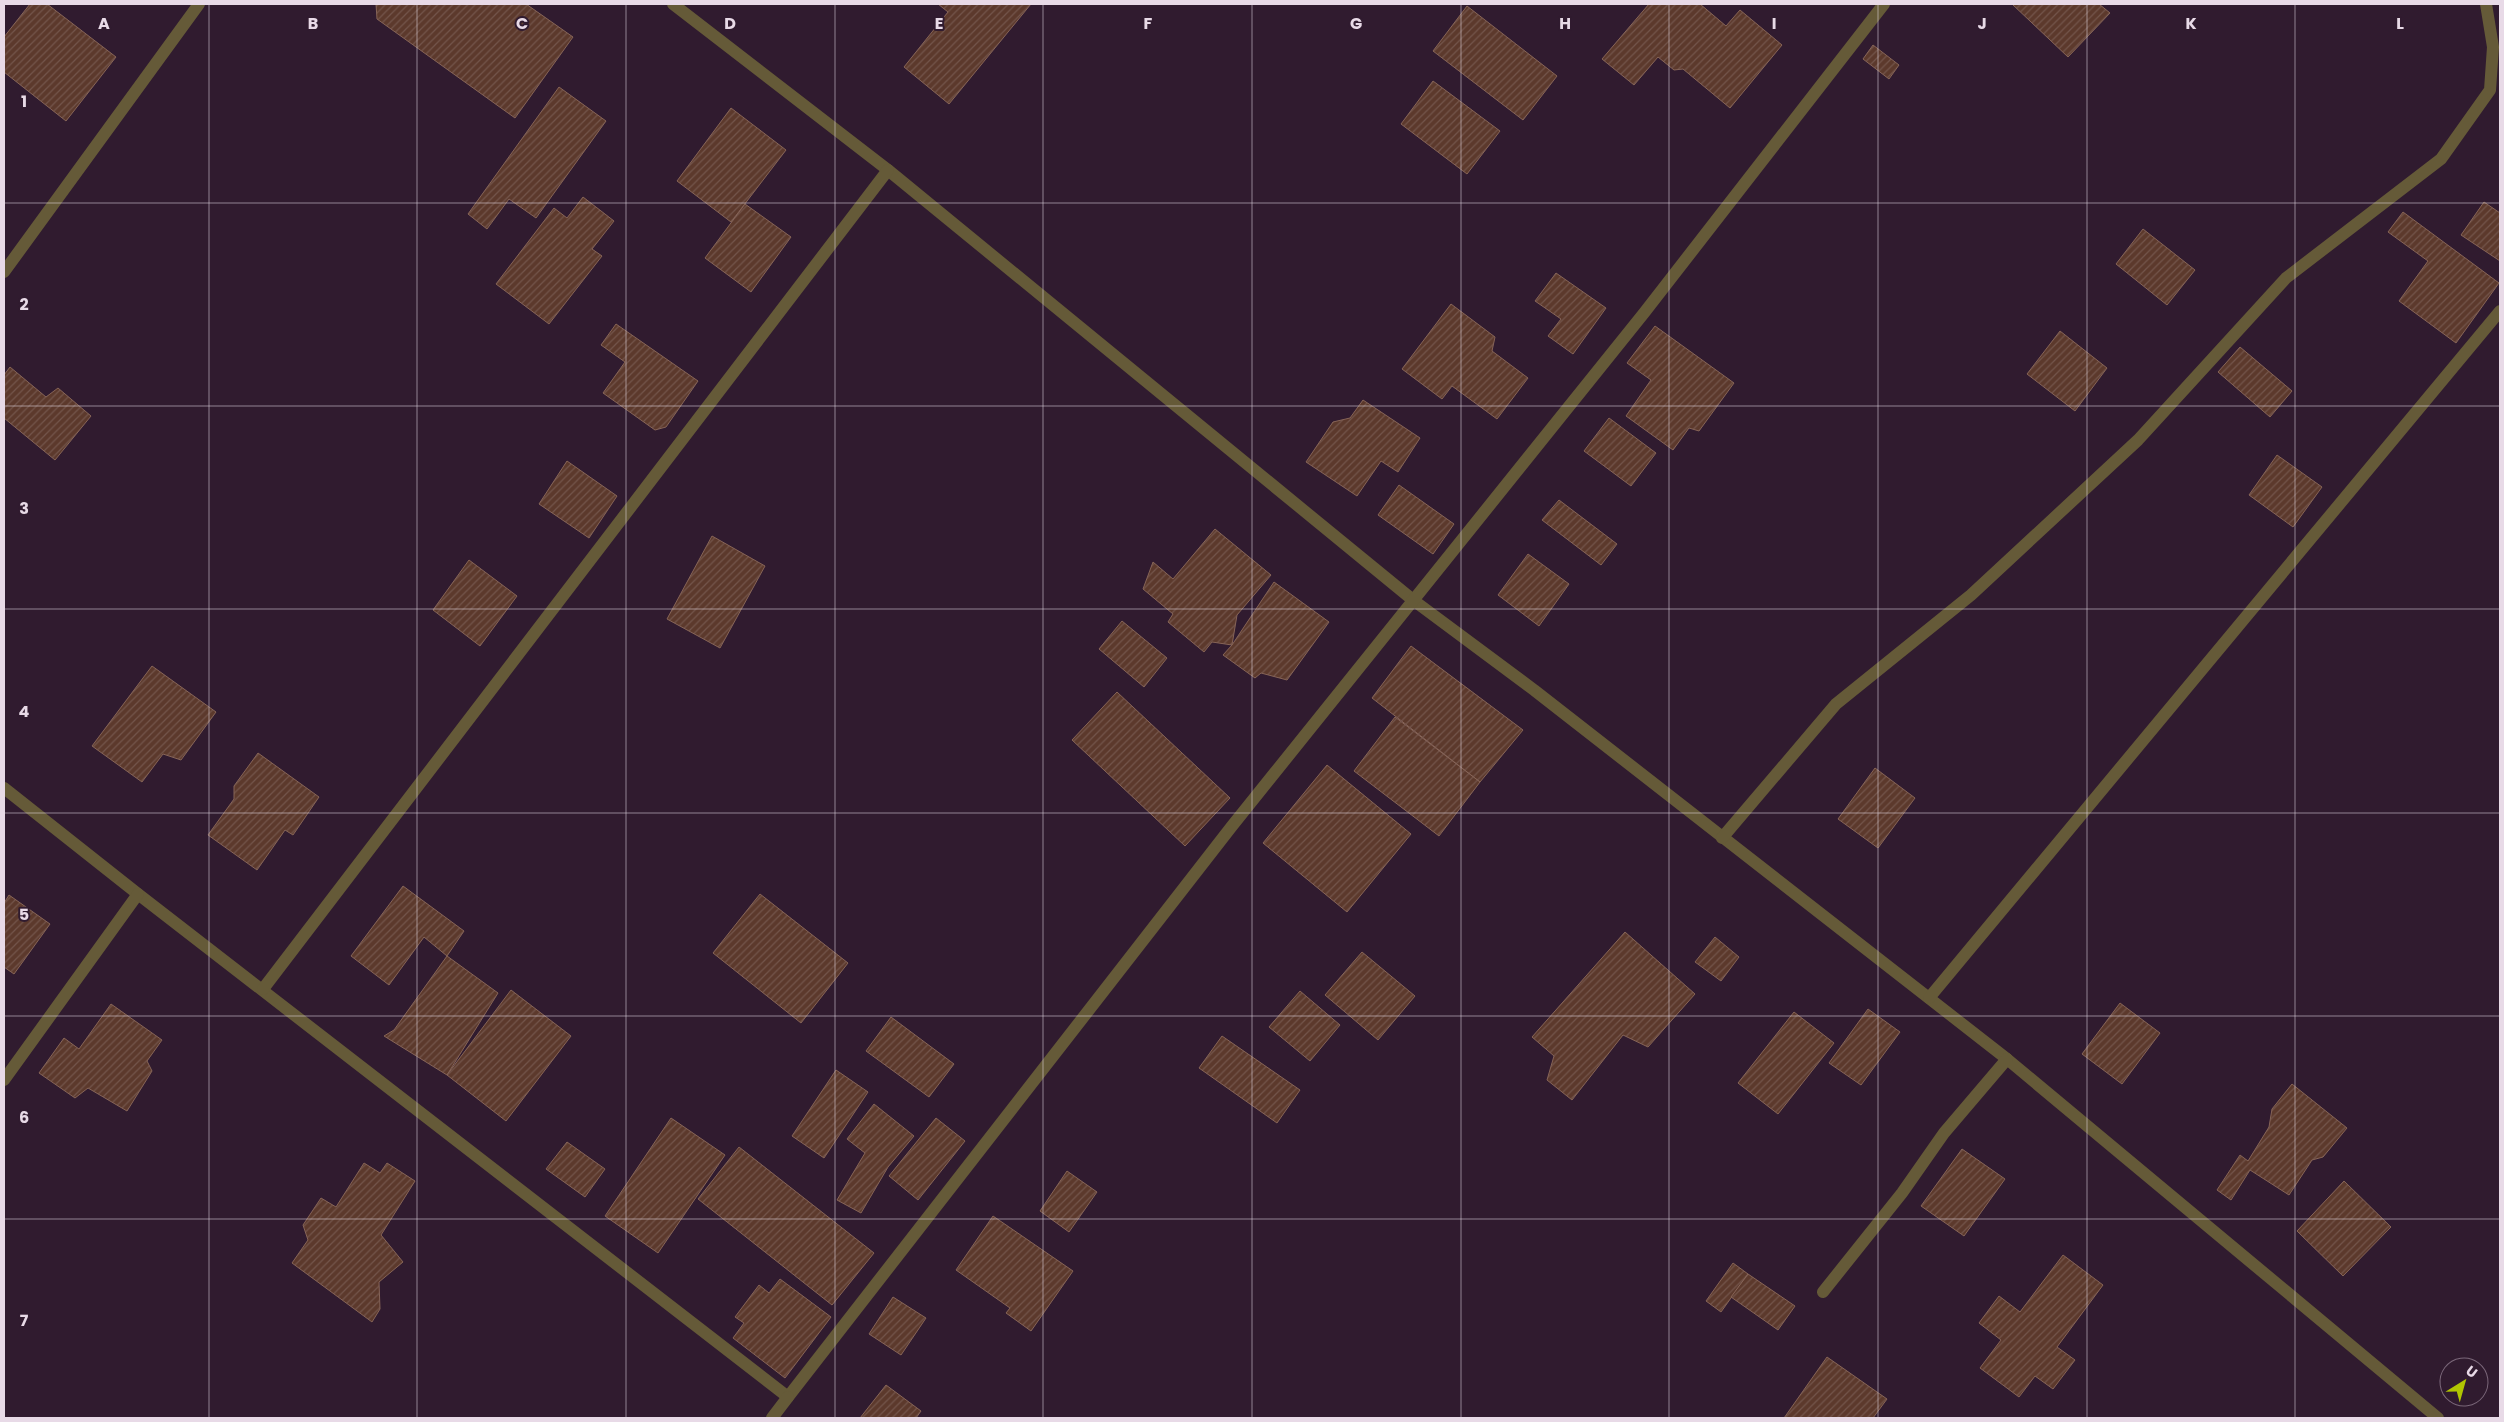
<svg xmlns="http://www.w3.org/2000/svg" width="2504" height="1422" font-family="Poppins,sans-serif">
<style>
.building{fill:url(#building-hatch);stroke:#866457}
.lines{fill:none;stroke-linecap:round;stroke-linejoin:round}
.minor{stroke:#655a38;stroke-width:12}
.grid{fill:none;stroke:#e8dae7;stroke-width:1;stroke-opacity:0.55}
.grid-label{font-size:16px;text-anchor:middle;font-weight:bold;fill:#e8dae7;stroke:#301b2f;stroke-width:4;stroke-linejoin:round;paint-order:stroke}
</style>
<defs>
<pattern id="building-hatch" width="6" height="6" patternUnits="userSpaceOnUse" patternTransform="scale(1.25)"><rect width="6" height="6" fill="#5c392c"/><path d="M-1 1l2-2M0 6l6-6M5 7l2-2" fill="none" stroke="#73554b"/></pattern>
</defs>
<rect width="100%" height="100%" fill="#301b2f"/>
<g class="building">
<polygon points="30,4 47,4 116,57 66,121 4,72 4,37"/>
<polygon points="376,4 526,4 573,37 515,118 377,19"/>
<polygon points="938,4 1031,4 949,104 904,67 948,12"/>
<polygon points="1649,4 1700,4 1726,26 1740,10 1782,45 1730,108 1683,69 1674,70 1658,57 1634,85 1602,59"/>
<polygon points="2012,4 2099,4 2110,13 2068,57"/>
<polygon points="1467,6 1557,76 1523,120 1433,51"/>
<polygon points="1873,45 1899,65 1889,79 1863,59"/>
<polygon points="1433,81 1500,131 1467,174 1401,124"/>
<polygon points="559,87 606,121 536,218 509,199 487,229 468,214"/>
<polygon points="731,108 786,150 731,222 677,181"/>
<polygon points="583,197 614,221 592,249 602,256 549,324 496,284 554,208 567,218"/>
<polygon points="2484,202 2500,213 2500,261 2461,235"/>
<polygon points="745,204 791,237 751,292 705,258"/>
<polygon points="2403,212 2499,283 2456,343 2399,301 2428,261 2388,232"/>
<polygon points="2143,229 2195,270 2167,305 2116,264"/>
<polygon points="1556,273 1606,308 1573,354 1548,336 1561,319 1535,301"/>
<polygon points="1451,304 1495,337 1492,351 1528,378 1497,419 1452,386 1442,399 1402,369"/>
<polygon points="616,324 698,381 666,427 655,430 603,393 625,362 601,345"/>
<polygon points="1655,326 1734,383 1699,431 1689,428 1673,450 1626,416 1651,380 1627,363"/>
<polygon points="2060,331 2107,368 2075,411 2027,374"/>
<polygon points="2240,347 2292,391 2270,417 2218,372"/>
<polygon points="10,367 46,397 58,388 91,416 55,460 4,418 4,375"/>
<polygon points="1363,400 1420,438 1398,472 1381,461 1357,496 1306,462 1333,422 1350,418"/>
<polygon points="1609,418 1656,453 1631,486 1584,451"/>
<polygon points="2277,455 2322,487 2293,527 2249,495"/>
<polygon points="567,461 617,496 589,538 539,504"/>
<polygon points="1399,485 1454,524 1433,554 1378,515"/>
<polygon points="1559,500 1617,544 1601,565 1542,520"/>
<polygon points="1215,529 1271,575 1237,615 1232,645 1212,642 1204,652 1168,622 1173,614 1143,589 1153,562 1173,579"/>
<polygon points="712,536 765,566 720,648 667,619"/>
<polygon points="1528,554 1569,584 1539,626 1498,595"/>
<polygon points="469,560 517,596 480,646 433,610"/>
<polygon points="1274,582 1329,622 1287,680 1261,673 1255,678 1223,655 1232,645"/>
<polygon points="1122,621 1167,658 1144,687 1099,649"/>
<polygon points="1411,646 1523,730 1480,782 1372,698"/>
<polygon points="152,666 216,712 181,760 163,754 142,782 92,746"/>
<polygon points="1117,692 1230,798 1185,846 1072,740"/>
<polygon points="1395,717 1480,782 1439,836 1354,771"/>
<polygon points="258,753 319,797 293,835 285,830 257,870 208,835 234,799 234,786"/>
<polygon points="1327,765 1411,834 1347,912 1263,843"/>
<polygon points="1875,768 1915,798 1878,848 1838,819"/>
<polygon points="403,886 464,931 447,956 424,937 389,985 351,956"/>
<polygon points="760,894 848,963 801,1023 713,953"/>
<polygon points="9,895 50,924 14,974 4,967 4,903"/>
<polygon points="1625,932 1695,994 1648,1047 1623,1035 1572,1100 1547,1080 1554,1056 1532,1037"/>
<polygon points="1715,937 1739,957 1721,981 1695,962"/>
<polygon points="1362,952 1415,996 1378,1040 1325,995"/>
<polygon points="447,956 498,993 447,1075 384,1036 394,1030"/>
<polygon points="511,990 571,1036 506,1121 447,1075"/>
<polygon points="1300,991 1340,1025 1310,1061 1269,1027"/>
<polygon points="2120,1003 2160,1033 2122,1084 2082,1054"/>
<polygon points="111,1004 162,1040 147,1061 152,1071 127,1111 88,1088 75,1098 39,1073 64,1038 79,1049"/>
<polygon points="1868,1009 1900,1032 1861,1085 1829,1063"/>
<polygon points="1794,1012 1834,1043 1778,1114 1738,1083"/>
<polygon points="891,1017 954,1064 929,1097 866,1051"/>
<polygon points="1222,1036 1300,1090 1277,1123 1199,1068"/>
<polygon points="836,1070 868,1092 824,1158 792,1136"/>
<polygon points="2292,1084 2347,1128 2323,1157 2312,1160 2289,1195 2250,1170 2231,1200 2217,1190 2240,1155 2248,1161 2269,1127 2272,1109"/>
<polygon points="874,1104 914,1136 888,1167 861,1213 837,1200 865,1153 847,1139"/>
<polygon points="671,1118 725,1155 658,1253 605,1216"/>
<polygon points="936,1118 965,1141 918,1200 889,1176"/>
<polygon points="567,1142 605,1169 585,1197 546,1169"/>
<polygon points="739,1147 874,1253 832,1305 698,1199"/>
<polygon points="1962,1149 2005,1179 1964,1236 1921,1206"/>
<polygon points="364,1163 380,1173 387,1163 415,1181 381,1235 403,1262 379,1282 380,1309 372,1322 292,1263 308,1240 303,1225 321,1198 336,1207"/>
<polygon points="1067,1171 1097,1192 1069,1232 1040,1211"/>
<polygon points="2344,1181 2391,1227 2343,1276 2297,1231"/>
<polygon points="993,1216 1073,1271 1031,1331 1006,1313 1010,1308 956,1270"/>
<polygon points="2063,1255 2103,1285 2057,1347 2075,1360 2053,1389 2035,1376 2019,1397 1980,1368 2001,1340 1979,1323 1999,1296 2020,1312"/>
<polygon points="1733,1263 1748,1274 1721,1312 1706,1301"/>
<polygon points="1748,1274 1795,1306 1778,1330 1731,1297"/>
<polygon points="780,1279 831,1317 785,1378 733,1338 744,1323 735,1317 759,1285 769,1293"/>
<polygon points="893,1297 926,1318 901,1355 869,1334"/>
<polygon points="1827,1357 1887,1399 1873,1418 1784,1418"/>
<polygon points="886,1385 921,1411 916,1418 860,1418"/>
</g>
<g class="lines">
<g class="minor">
<polyline points="673,4 888,170 1413,600 1534,690 2007,1059 2438,1418"/>
<polyline points="4,272 199,4"/>
<polyline points="4,788 138,894 788,1397 1232,826 1644,313 1884,4"/>
<polyline points="1722,838 1836,704 1971,595 2138,440 2286,278 2441,159 2490,90 2493,47 2486,4"/>
<polyline points="263,989 888,170"/>
<polyline points="1929,998 2500,311"/>
<polyline points="4,1080 138,894"/>
<polyline points="1823,1292 1902,1193 1944,1133 2007,1059"/>
<polyline points="772,1418 788,1397"/>
</g>
</g>
<path class="grid" d="M209,4V1418M417,4V1418M626,4V1418M835,4V1418M1043,4V1418M1252,4V1418M1461,4V1418M1669,4V1418M1878,4V1418M2087,4V1418M2295,4V1418M4,203H2500M4,406H2500M4,609H2500M4,813H2500M4,1016H2500M4,1219H2500"/>
<g class="grid-label">
<text x="104" y="29">A</text>
<text x="313" y="29">B</text>
<text x="522" y="29">C</text>
<text x="730" y="29">D</text>
<text x="939" y="29">E</text>
<text x="1148" y="29">F</text>
<text x="1356" y="29">G</text>
<text x="1565" y="29">H</text>
<text x="1774" y="29">I</text>
<text x="1982" y="29">J</text>
<text x="2191" y="29">K</text>
<text x="2400" y="29">L</text>
<text x="24" y="107">1</text>
<text x="24" y="310">2</text>
<text x="24" y="514">3</text>
<text x="24" y="717">4</text>
<text x="24" y="920">5</text>
<text x="24" y="1123">6</text>
<text x="24" y="1326">7</text>
</g>
<rect width="2504" height="1422" fill="none" stroke="#e8dae7" stroke-width="10"/>
<g transform="translate(2464 1382) rotate(37)"><circle r="24" fill="#301b2f" stroke="#7a6779"/>
<path d="M0-4L9 19L0 12L-9 19Z" fill="#b0c502"/>
<text y="-8" font-size="14" font-weight="bold" text-anchor="middle" fill="#e8dae7">U</text>
</g>
</svg>
